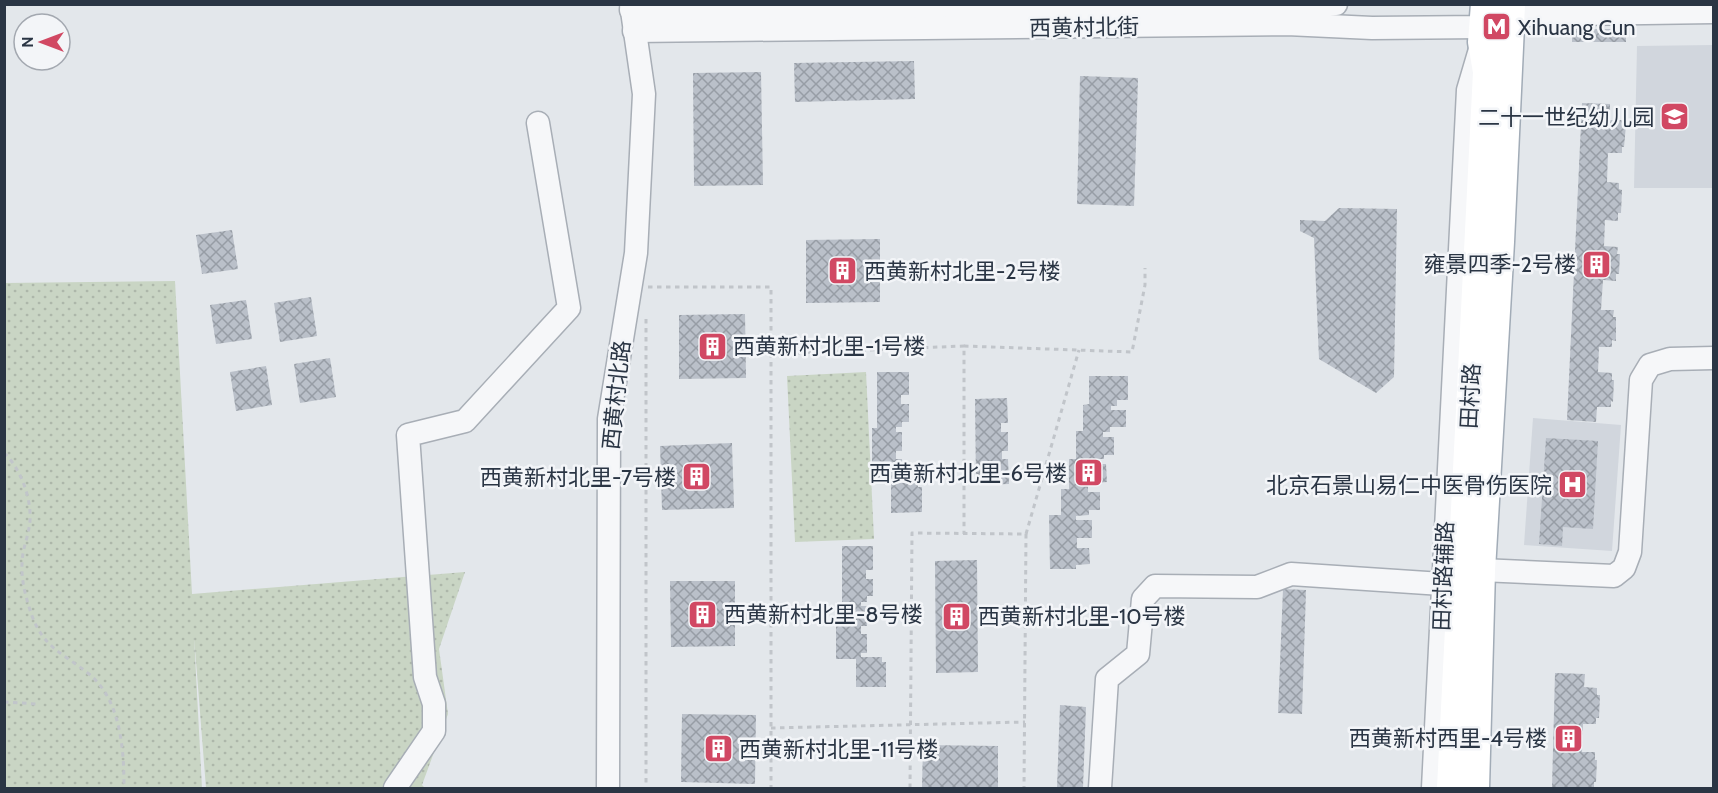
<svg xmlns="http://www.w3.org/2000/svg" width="1718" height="793" font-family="Cabin,'Noto Sans SC',sans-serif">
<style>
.built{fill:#d1d6dd}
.grass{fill:url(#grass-dots)}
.building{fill:url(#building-cross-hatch)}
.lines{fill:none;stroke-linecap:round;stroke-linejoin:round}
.minor-casing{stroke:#a8aeb6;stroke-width:25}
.major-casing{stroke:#a2acb7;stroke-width:31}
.path{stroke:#c1c5ca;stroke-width:3;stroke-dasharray:4.5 4.5;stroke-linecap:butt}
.minor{stroke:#f6f7f9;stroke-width:22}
.major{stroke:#fff;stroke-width:28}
.labels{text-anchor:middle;stroke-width:5;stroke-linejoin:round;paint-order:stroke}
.street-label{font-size:22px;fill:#2a3544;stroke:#f3f5f8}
.poi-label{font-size:22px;fill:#2a3544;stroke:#f3f5f8;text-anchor:start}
</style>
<defs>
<pattern id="grass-dots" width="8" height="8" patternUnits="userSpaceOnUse" patternTransform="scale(1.5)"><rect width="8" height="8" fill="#c9d5c4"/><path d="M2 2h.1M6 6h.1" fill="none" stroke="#adb7aa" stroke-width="1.8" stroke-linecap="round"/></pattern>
<pattern id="building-cross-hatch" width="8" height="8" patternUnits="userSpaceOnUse" patternTransform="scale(1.5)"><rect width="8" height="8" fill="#bac0c9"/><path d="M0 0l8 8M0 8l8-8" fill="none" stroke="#979da5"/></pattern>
</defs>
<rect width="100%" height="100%" fill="#e3e7eb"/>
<g class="built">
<polygon points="1713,45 1713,188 1634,188 1637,46"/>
<polygon points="1533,418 1621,425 1612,551 1524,545"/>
</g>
<g class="grass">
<polygon points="175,281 192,594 465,572 439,649 448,714 422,785 425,788 206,788 194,636 202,788 5,788 4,283"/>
<polygon points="866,372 874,539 795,542 787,376"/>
</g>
<g class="building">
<rect x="1572" y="29" width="54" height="13"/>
<polygon points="914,61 915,99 795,102 794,63"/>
<polygon points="761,72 763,185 694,186 693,73"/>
<polygon points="1080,76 1138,78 1134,206 1077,204"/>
<polygon points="1582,103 1610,104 1610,120 1623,120 1623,125 1626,125 1624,147 1622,147 1622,153 1608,153 1607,182 1619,183 1619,189 1622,190 1621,213 1618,213 1618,221 1605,220 1604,246 1618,247 1617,254 1620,254 1619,274 1616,274 1616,281 1603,280 1601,310 1614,310 1613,317 1616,317 1616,341 1612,340 1612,347 1599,347 1598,372 1612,373 1612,380 1614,380 1613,402 1611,401 1611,407 1597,407 1596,422 1567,420"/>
<polygon points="1339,208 1397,209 1394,377 1376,393 1319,359 1314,238 1300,231 1300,220 1325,221"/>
<polygon points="232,230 238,269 202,274 196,235"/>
<polygon points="880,239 880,302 806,303 806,240"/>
<polygon points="311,297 317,336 280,342 274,303"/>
<polygon points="246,300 252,339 216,344 210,305"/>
<polygon points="745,314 746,378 679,379 679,315"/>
<polygon points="330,358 336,397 300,403 294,364"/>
<polygon points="266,366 272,405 236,411 230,372"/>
<polygon points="877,372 909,372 909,395 901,395 901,404 909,404 909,422 902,422 902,427 896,427 896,432 902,432 902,451 896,451 896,459 902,459 902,479 896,479 896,483 918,483 918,487 922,487 922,512 891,513 891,484 872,484 872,428 877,428"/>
<polygon points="1089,376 1128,376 1128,400 1117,400 1117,406 1111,406 1111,410 1126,410 1126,427 1110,427 1110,432 1103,432 1103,437 1114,437 1114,455 1104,455 1104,459 1095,459 1095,464 1106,464 1107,482 1097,483 1097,486 1088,486 1088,492 1100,492 1100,510 1089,510 1089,515 1076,516 1076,520 1092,520 1092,538 1077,538 1077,548 1089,548 1090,564 1076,565 1076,569 1050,569 1049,515 1061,515 1061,489 1069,489 1069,459 1076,459 1076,431 1083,431 1083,405 1089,404"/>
<polygon points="1007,398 1008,423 1001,423 1001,432 1008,432 1008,451 1002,451 1002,459 1008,459 1009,484 976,485 975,399"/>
<polygon points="1546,438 1598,441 1593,529 1563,527 1562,546 1539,544"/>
<polygon points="732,443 734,508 662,510 660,446"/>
<polygon points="842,546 873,546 873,570 866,570 866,579 873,579 873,596 867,596 867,602 861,602 861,606 867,606 867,626 861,626 861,634 867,634 867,653 861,653 861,657 882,657 882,662 886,662 886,687 856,687 856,659 836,659 836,602 842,602"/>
<polygon points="977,560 978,672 936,673 935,561"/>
<polygon points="670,581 735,581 735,646 671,647"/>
<polygon points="1283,589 1306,590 1302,714 1278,713"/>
<polygon points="1555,673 1585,674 1584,687 1597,688 1597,695 1600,695 1599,718 1596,718 1596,724 1583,724 1582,752 1595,752 1595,760 1597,760 1596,782 1594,782 1594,788 1552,788"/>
<polygon points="1060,705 1086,707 1083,788 1057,788"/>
<polygon points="682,714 756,715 755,784 681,782"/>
<polygon points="923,745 998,746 998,788 922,788"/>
</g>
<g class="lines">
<defs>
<g id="minor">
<polyline points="631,10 775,10 829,13 1336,4"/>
<polyline points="634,31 1287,24 1372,28 1483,27 1510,15 1714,12"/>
<polyline points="1481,570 1614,576 1624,568 1630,552 1641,380 1650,365 1670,359 1714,358"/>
<polyline points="395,788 434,731 434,704 425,677 408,435 465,421 569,308 538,123"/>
<polyline points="608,788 609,419 636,253 644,94 631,4"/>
<polyline points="1100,788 1107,679 1138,654 1143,599 1155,586 1257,587 1291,574 1442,584"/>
<polyline points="1433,788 1468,90 1481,46"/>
</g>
<g id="major">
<polyline points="1451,788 1487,72 1482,42 1485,4"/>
<polyline points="1475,788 1481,570 1500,242 1511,4"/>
</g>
</defs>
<use href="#minor" class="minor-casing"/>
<use href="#major" class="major-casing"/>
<g class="path">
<polyline points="648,287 771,287 771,788"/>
<polyline points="646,319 646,788"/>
<polyline points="964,346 1132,352 1145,285 1145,268"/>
<polyline points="771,354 964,346 964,534"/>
<path d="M4,453C22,469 34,505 29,528C27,540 22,551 22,564C21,580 26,598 31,613C43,648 63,653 89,674C121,700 124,750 124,788"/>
<polyline points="1026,534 1079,350"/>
<polyline points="4,702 37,704"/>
<polyline points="771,728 1025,722"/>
<polyline points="910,788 912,533 1026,534 1024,788"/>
</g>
<use href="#minor" class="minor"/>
<use href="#major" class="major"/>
</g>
<defs>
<symbol id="metro-square" viewBox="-11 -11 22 22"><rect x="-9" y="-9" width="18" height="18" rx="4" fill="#d14863" stroke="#f3f5f8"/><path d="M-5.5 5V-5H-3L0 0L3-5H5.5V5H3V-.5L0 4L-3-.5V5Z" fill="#fff"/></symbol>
<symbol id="school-square" viewBox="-11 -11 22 22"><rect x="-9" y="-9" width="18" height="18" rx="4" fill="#d14863" stroke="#f3f5f8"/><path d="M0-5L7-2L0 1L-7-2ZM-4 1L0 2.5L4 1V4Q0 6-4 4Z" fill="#fff"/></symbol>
<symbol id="building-square" viewBox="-11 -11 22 22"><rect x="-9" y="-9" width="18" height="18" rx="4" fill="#d14863" stroke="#f3f5f8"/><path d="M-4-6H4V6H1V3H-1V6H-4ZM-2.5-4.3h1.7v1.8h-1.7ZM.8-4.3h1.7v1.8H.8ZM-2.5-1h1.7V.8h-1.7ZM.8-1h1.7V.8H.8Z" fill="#fff"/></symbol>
<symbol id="hospital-square" viewBox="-11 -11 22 22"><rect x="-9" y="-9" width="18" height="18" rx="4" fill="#d14863" stroke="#f3f5f8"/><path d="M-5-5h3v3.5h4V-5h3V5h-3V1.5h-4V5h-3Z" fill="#fff"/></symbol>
</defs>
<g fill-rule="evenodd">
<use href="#metro-square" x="1480" y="10" width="33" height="33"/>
<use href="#school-square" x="1658" y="100" width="33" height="33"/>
<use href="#building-square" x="1580" y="248" width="33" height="33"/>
<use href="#building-square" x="826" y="254" width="33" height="33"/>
<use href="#building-square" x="696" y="330" width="33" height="33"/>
<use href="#building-square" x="1072" y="456" width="33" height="33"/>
<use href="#building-square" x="680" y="460" width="33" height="33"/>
<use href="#hospital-square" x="1556" y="468" width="33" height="33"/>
<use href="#building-square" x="686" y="598" width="33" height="33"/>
<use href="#building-square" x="940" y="600" width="33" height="33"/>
<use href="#building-square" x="1552" y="722" width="33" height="33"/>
<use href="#building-square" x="702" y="732" width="33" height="33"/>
</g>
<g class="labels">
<g class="street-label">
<text transform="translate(1084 27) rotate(-1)" y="8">西黄村北街</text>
<text transform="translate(616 395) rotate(-84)" y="8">西黄村北路</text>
<text transform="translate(1470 396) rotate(-87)" y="8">田村路</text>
<text transform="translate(1443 576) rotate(-88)" y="8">田村路辅路</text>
</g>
<g class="poi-label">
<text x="1518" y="35">Xihuang Cun</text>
<text x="1654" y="125" text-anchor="end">二十一世纪幼儿园</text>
<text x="1576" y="272" text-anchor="end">雍景四季-2号楼</text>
<text x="864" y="279">西黄新村北里-2号楼</text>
<text x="733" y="354">西黄新村北里-1号楼</text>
<text x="1067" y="481" text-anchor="end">西黄新村北里-6号楼</text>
<text x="676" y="485" text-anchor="end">西黄新村北里-7号楼</text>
<text x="1552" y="493" text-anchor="end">北京石景山易仁中医骨伤医院</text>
<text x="724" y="622">西黄新村北里-8号楼</text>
<text x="978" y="624">西黄新村北里-10号楼</text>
<text x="1547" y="746" text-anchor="end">西黄新村西里-4号楼</text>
<text x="739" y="757">西黄新村北里-11号楼</text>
</g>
</g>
<rect width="1718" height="793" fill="none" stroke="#2a3544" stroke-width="12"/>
<g transform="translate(42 42) rotate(270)"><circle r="28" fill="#f3f5f8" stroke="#a3a8b0" stroke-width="1.5"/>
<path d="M0-4.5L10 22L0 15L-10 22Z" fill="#d14863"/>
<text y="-9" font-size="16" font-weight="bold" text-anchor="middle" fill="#2a3544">N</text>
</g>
</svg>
